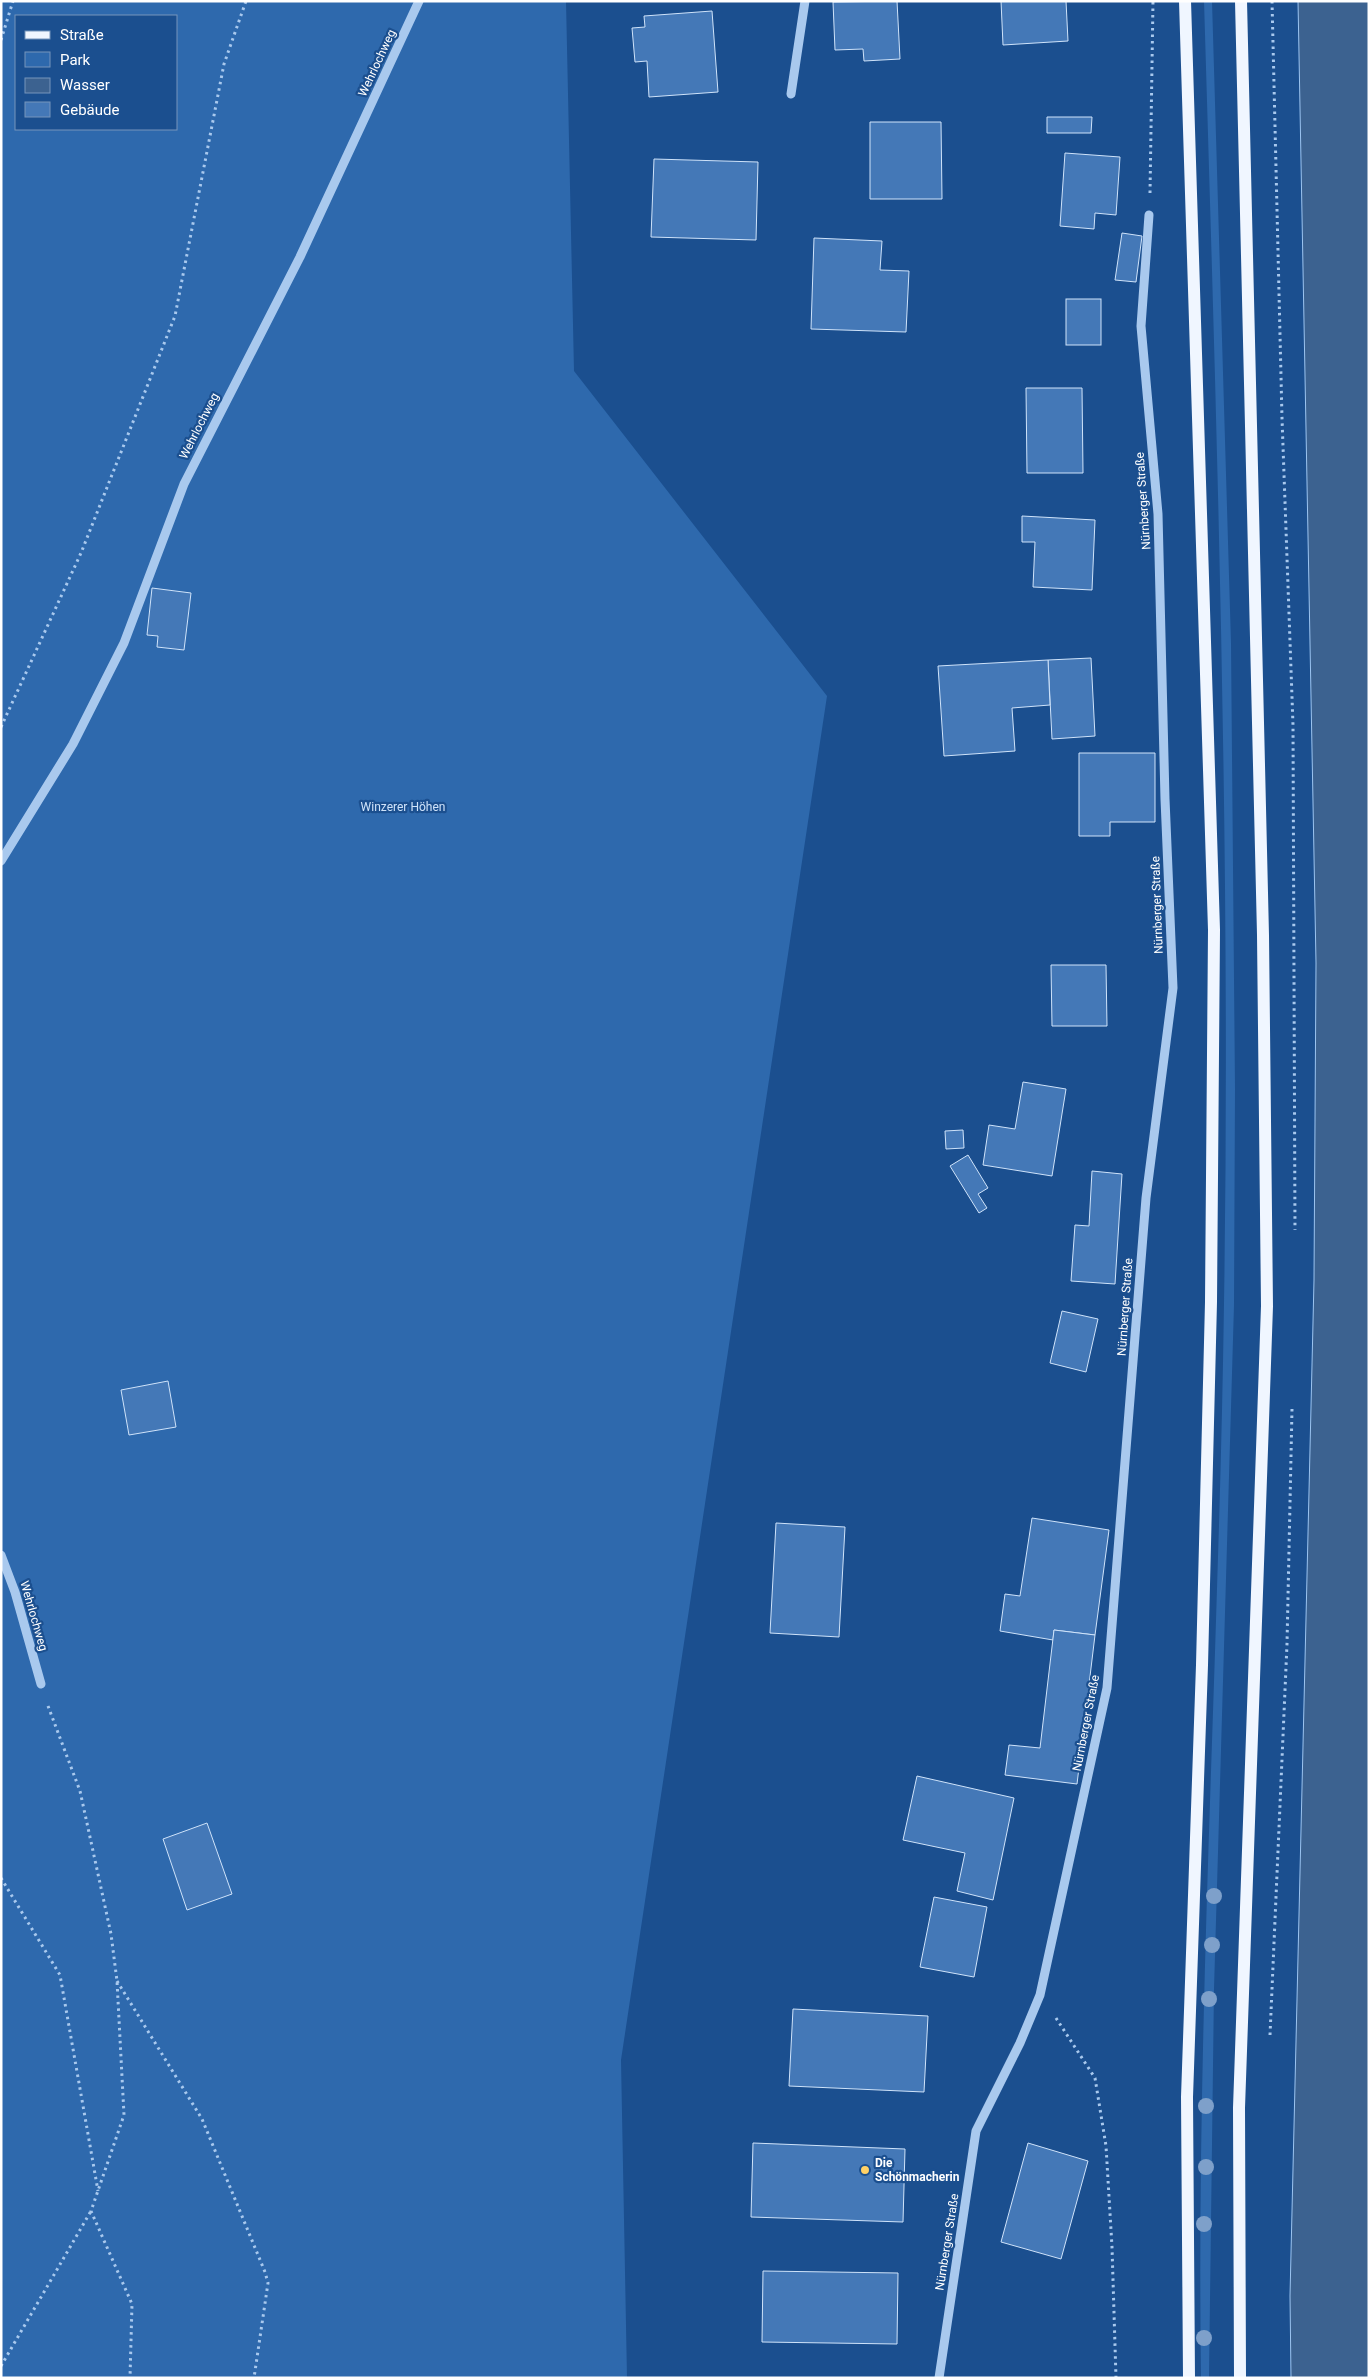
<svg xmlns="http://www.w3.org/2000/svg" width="1370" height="2379" font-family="Roboto,sans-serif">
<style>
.green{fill:#2e69ad;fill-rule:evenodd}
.water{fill:#3c6290;stroke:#9cc4f0}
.building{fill:#4478b7;stroke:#cfe3fa}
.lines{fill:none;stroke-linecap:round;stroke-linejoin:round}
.path{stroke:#a9c9ee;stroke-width:3;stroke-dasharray:2.5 4;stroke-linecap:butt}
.minor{stroke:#a9c9ee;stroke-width:9}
.major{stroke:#f0f6ff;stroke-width:12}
.tree{fill:#7ea0ca}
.poi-dot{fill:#ffd166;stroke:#1b4f8f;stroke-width:2}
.labels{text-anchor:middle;stroke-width:4.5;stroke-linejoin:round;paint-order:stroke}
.street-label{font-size:12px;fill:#fff;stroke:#1b4f8f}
.park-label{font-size:12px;fill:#cfe3fa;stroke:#1b4f8f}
.poi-label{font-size:12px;font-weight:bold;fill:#fff;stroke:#1b4f8f;text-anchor:start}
</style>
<rect width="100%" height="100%" fill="#1b4f8f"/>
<g class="green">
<path d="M1,1H566L574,371L827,696L621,2060L627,2378H1ZM16,16H176V129H16Z"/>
<path d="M1204,1H1212L1231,643L1235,1089L1234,1305L1214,1989L1209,2378H1201C1196,2019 1219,1661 1224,1303C1231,869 1217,435 1204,1Z"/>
</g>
<polygon class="water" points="1298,1 1369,1 1369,2378 1291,2378 1290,2296 1314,1280 1316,963"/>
<g class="building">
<polygon points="897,1 900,59 864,61 863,49 835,50 833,2"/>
<polygon points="1001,1 1066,1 1068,41 1003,45"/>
<polygon points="712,11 718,92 649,97 647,61 635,62 632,28 645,27 644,16"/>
<polygon points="1047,117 1092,117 1091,133 1047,133"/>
<polygon points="870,122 941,122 942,199 870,199"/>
<polygon points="1065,153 1120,157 1116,215 1095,213 1094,229 1060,226"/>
<polygon points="654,159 758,162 756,240 651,237"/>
<polygon points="1122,233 1142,236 1136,282 1115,280"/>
<polygon points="814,238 882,241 880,270 909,271 906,332 811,329"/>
<rect x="1066" y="299" width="35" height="46"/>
<polygon points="1026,388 1082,388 1083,473 1027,473"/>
<polygon points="1022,516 1095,520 1092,590 1033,587 1035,542 1022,542"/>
<polygon points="152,588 191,593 184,650 157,647 158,636 147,635"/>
<polygon points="1091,658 1095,736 1052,739 1048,660"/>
<polygon points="1048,660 1050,705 1012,708 1015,751 944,756 938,666"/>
<polygon points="1079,753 1155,753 1155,822 1110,822 1110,836 1079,836"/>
<polygon points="1051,965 1106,965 1107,1026 1052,1026"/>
<polygon points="1023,1082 1066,1089 1052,1176 983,1165 989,1125 1015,1129"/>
<polygon points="963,1130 964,1148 946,1149 945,1131"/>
<polygon points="968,1155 988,1188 978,1194 987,1208 979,1213 950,1166"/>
<polygon points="1092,1171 1122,1174 1115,1284 1071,1281 1075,1225 1089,1226"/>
<polygon points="1062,1311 1098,1319 1086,1372 1050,1363"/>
<polygon points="168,1381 176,1427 129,1435 121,1390"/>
<polygon points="1032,1518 1109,1530 1095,1635 1054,1630 1053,1640 1000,1631 1005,1594 1020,1596"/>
<polygon points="776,1523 845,1527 839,1637 770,1633"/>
<polygon points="1054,1630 1095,1635 1077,1784 1005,1775 1009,1745 1040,1748"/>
<polygon points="917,1776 1014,1798 993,1900 957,1891 965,1853 903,1840"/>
<polygon points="207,1823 232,1894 187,1910 163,1839"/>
<polygon points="934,1897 987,1907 974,1977 920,1967"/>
<polygon points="793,2009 928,2016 924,2092 789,2086"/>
<polygon points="753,2143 905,2149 903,2222 751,2217"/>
<polygon points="1028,2143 1088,2161 1061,2259 1001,2242"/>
<polygon points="763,2271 898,2273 897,2344 762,2342"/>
</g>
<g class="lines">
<g class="path">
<polyline points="1272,1 1282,418 1293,725 1295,1230"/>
<polyline points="1,40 13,1"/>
<polyline points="1150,193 1153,1"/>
<polyline points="1,727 81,553 175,316 224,64 246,1"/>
<polyline points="48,1706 80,1791 111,1934 117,1981 124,2115 91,2211 132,2304 130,2378"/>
<polyline points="1,1878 60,1975 98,2191"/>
<polyline points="117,1981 202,2119 265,2272 268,2283 254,2378"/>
<polyline points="1056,2018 1095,2078 1106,2146 1112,2247 1116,2378"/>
<polyline points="1270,2035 1287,1644 1292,1409"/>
<polyline points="1,2366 91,2211"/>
</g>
<g class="minor">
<polyline points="791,94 805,1"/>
<polyline points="1,861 73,744 124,643 184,484 300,257 419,1"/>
<polyline points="1,1555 15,1592 41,1684"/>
<polyline points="939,2378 976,2131 1020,2043 1040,1995 1107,1688 1146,1198 1173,988 1165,799 1158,514 1141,326 1149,215"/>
</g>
<g class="major">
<polyline points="1185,1 1214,930 1211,1302 1202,1665 1187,2097 1189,2378"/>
<polyline points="1240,2378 1239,2108 1267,1306 1263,935 1241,1"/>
</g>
</g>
<g class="tree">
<circle cx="1214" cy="1896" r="8"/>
<circle cx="1212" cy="1945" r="8"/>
<circle cx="1209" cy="1999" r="8"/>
<circle cx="1206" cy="2106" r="8"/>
<circle cx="1206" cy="2167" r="8"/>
<circle cx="1204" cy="2224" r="8"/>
<circle cx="1204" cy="2338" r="8"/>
</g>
<circle class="poi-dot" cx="865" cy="2170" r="5"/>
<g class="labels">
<g class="street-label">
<text transform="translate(377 63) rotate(-65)" y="4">Wehrlochweg</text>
<text transform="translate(199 426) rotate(-63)" y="4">Wehrlochweg</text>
<text transform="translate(1143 501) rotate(-94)" y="4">Nürnberger Straße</text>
<text transform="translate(1157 905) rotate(-92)" y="4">Nürnberger Straße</text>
<text transform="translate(1125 1307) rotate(-86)" y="4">Nürnberger Straße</text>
<text transform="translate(34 1616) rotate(74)" y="4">Wehrlochweg</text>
<text transform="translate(1086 1723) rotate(-79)" y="4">Nürnberger Straße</text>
<text transform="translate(947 2242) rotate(-81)" y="4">Nürnberger Straße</text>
</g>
<g class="park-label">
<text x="403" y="811">Winzerer Höhen</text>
</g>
<g class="poi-label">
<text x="875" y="2167">Die<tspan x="875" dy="14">Schönmacherin</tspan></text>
</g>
</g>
<rect width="1370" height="2379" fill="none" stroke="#ffffff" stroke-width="5"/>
<rect x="15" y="15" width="162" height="115" fill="#1b4f8f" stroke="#7695bc"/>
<rect x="25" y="31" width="25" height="8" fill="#f0f6ff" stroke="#7695bc"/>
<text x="60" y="40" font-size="15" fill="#ffffff">Straße</text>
<rect x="25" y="52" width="25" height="15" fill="#2e69ad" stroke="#7695bc"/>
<text x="60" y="65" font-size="15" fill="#ffffff">Park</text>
<rect x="25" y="78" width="25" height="15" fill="#3c6290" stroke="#7695bc"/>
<text x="60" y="90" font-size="15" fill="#ffffff">Wasser</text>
<rect x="25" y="102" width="25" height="15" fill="#4478b7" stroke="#7695bc"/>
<text x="60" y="115" font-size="15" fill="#ffffff">Gebäude</text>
</svg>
